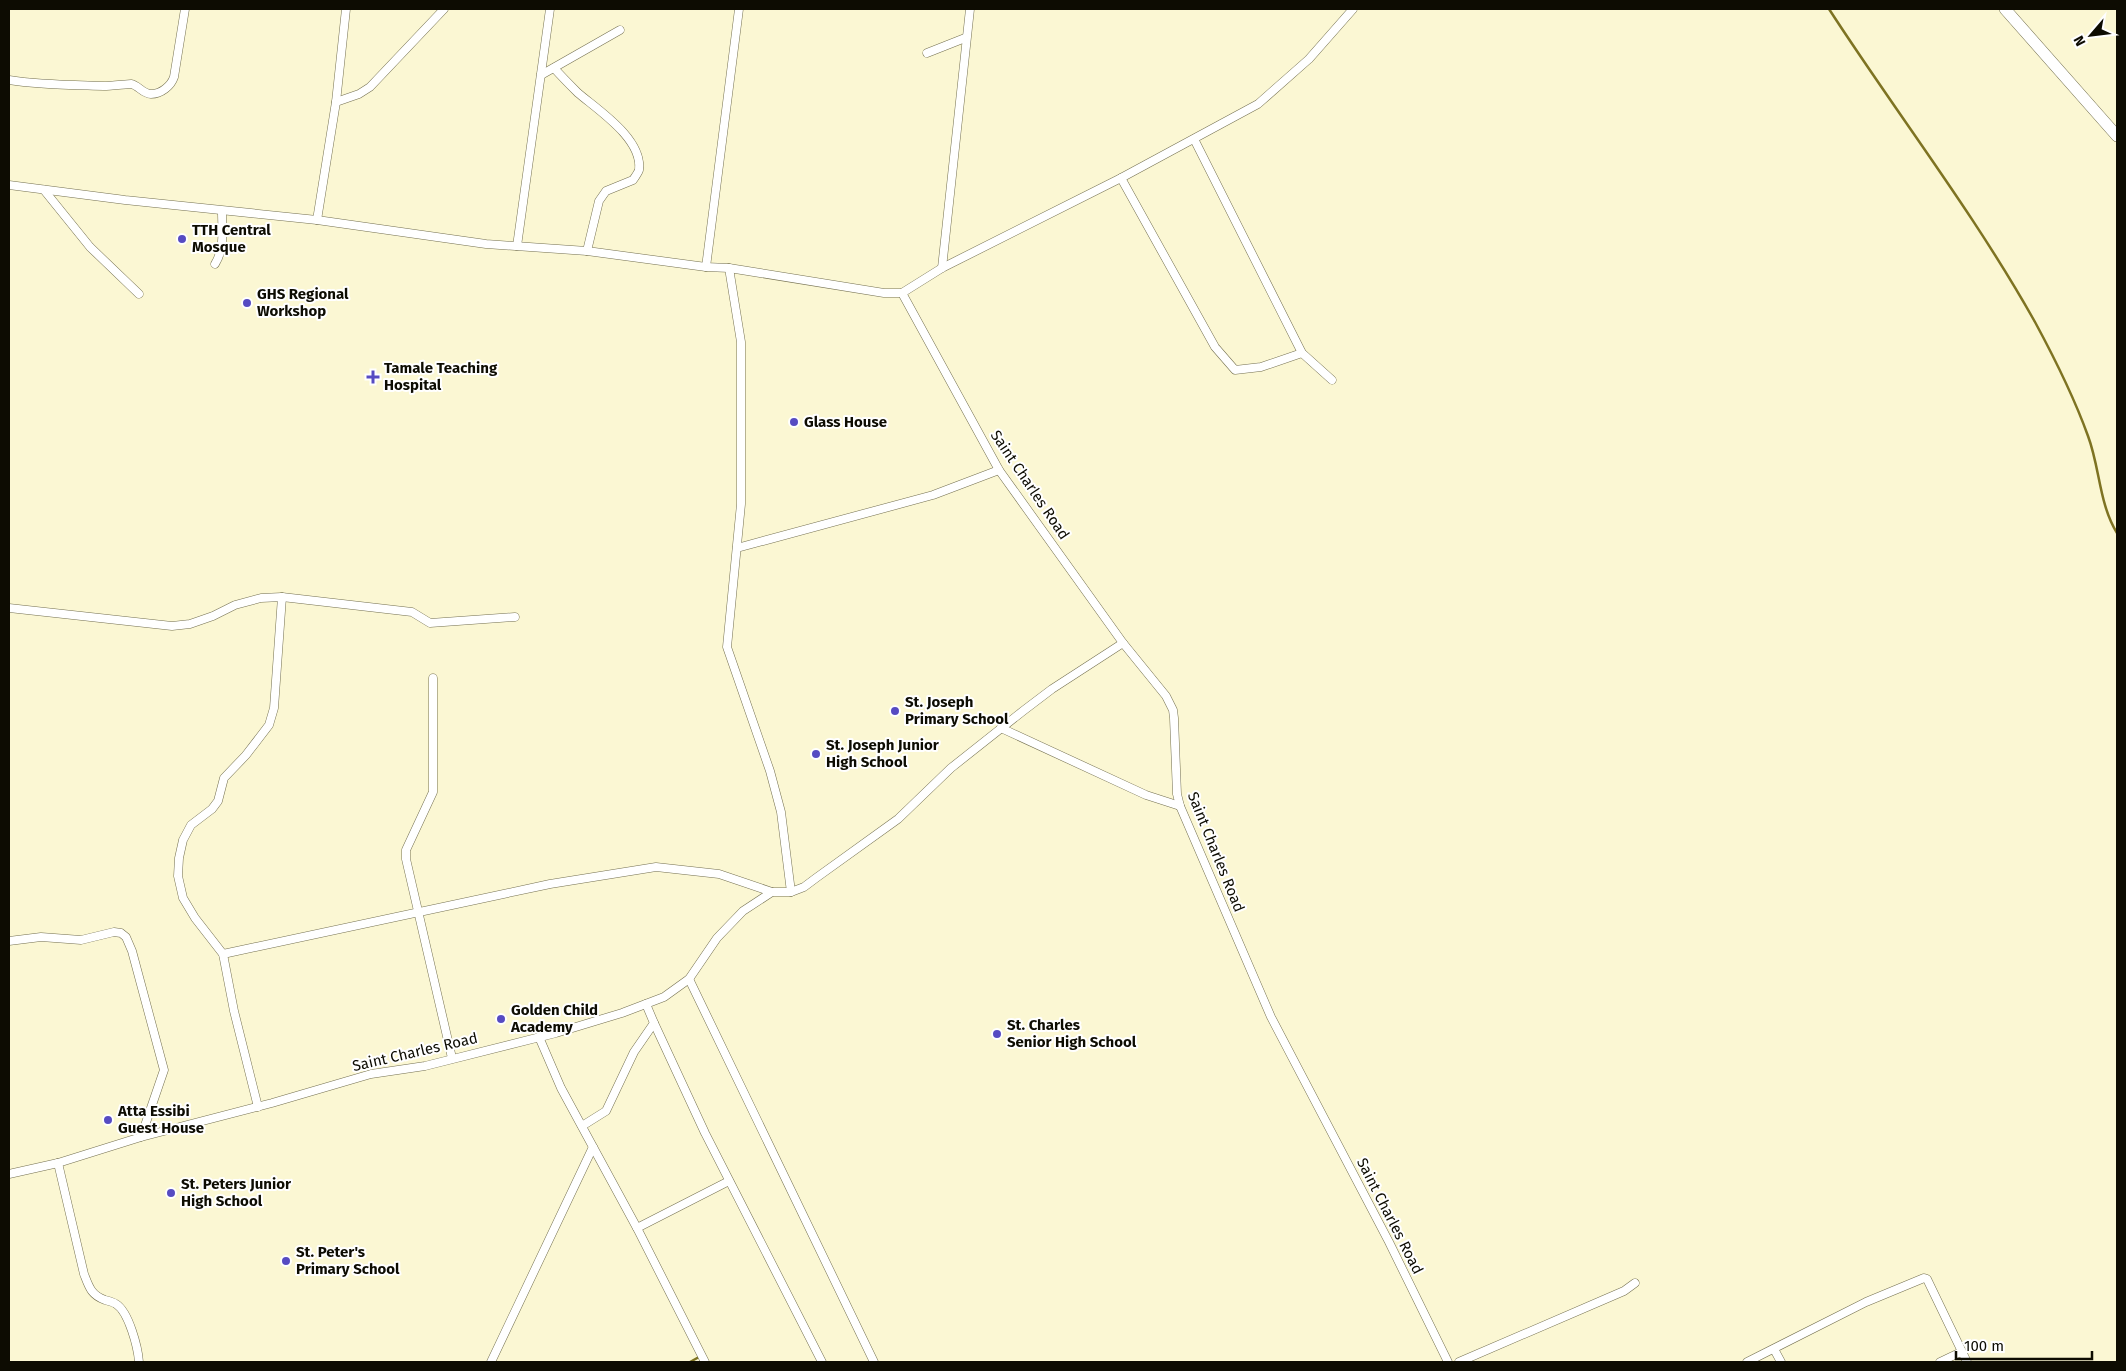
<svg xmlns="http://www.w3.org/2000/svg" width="2126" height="1371" font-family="'Fira Sans',sans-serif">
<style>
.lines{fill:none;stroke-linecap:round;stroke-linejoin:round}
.stream{stroke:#7e7322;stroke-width:2.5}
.minor-casing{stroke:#747050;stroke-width:9}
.secondary-casing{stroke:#747050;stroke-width:12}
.minor{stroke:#fff;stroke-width:8}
.secondary{stroke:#fff;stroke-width:11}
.poi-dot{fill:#564bc2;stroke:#fff;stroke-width:2}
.labels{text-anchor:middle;stroke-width:4;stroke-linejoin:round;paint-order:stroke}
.poi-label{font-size:15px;font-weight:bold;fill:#0d0c02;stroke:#fff;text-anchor:start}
.street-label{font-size:15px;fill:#0d0c02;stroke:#fff}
</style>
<rect width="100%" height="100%" fill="#fbf7d3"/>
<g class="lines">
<g class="stream">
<path d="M1829,9C1897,114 1974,213 2035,322C2055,359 2074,397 2088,436C2100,468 2099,504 2117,533"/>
<polyline points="690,1362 699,1357"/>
</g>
<defs>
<g id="minor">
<polyline points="927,53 965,38"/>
<path d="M554,68C562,77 570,85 578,93C598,110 643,139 639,170C638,173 635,177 633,180L606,191L599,201L587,251"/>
<polyline points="541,75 620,30"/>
<path d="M9,80C40,85 72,85 104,86C110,86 128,84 131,84C138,85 143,94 151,94C161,94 171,86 174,77L185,9"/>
<polyline points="336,102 359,94 370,87 444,9"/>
<polyline points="1194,139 1302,353 1332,380"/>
<polyline points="1121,178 1215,347 1235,370 1261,367 1302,353"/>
<polyline points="9,185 125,200 317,220 486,244 587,251 706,267 729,268 884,293 902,293 942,268 1121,178 1258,104 1309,59 1353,9"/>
<polyline points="44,190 90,247 139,294"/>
<polyline points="317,220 336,102 346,9"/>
<polyline points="517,246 550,9"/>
<path d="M215,264C225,248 222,230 222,211"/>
<polyline points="706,267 739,9"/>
<polyline points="729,268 741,342 741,504 727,647 770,771 781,812 791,892"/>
<polyline points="942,268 970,9"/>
<polyline points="902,293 999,470 1123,643 1166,696 1173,710 1174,718 1177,794 1180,806 1271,1017 1389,1242 1448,1362"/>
<polyline points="737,548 933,495 999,470"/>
<polyline points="9,608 172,626 190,624 213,616 235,605 261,598 282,597 412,612 430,623 515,617"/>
<polyline points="433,678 433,792 406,850 406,859 452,1058"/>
<polyline points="1001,728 1146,795 1180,806"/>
<polyline points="9,941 41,937 81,940 114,932 121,933 126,937 132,951 164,1070 141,1137"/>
<polyline points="223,954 550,884 656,867 719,874 772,892"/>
<polyline points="689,979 874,1362"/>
<polyline points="654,1023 705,1133 822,1362"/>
<polyline points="539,1037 561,1088 637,1228 705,1362"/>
<polyline points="258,1107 234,1011 223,954 195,918 183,898 178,876 179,858 183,840 191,825 212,809 218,801 224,778 246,755 269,725 274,708 282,597"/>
<polyline points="582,1126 606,1111 634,1052 654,1023 646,1004"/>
<path d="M58,1163L84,1274C89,1287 91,1295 105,1300C109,1301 113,1302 116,1304C129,1312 138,1348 139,1362"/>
<polyline points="9,1174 58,1163 141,1137 272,1103 371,1074 425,1066 556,1033 622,1013 664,997 689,979 717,938 743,911 772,892 791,892 804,887 816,878 898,819 951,768 1023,711 1052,689 1123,643"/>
<polyline points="637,1228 729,1181"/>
<polyline points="1774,1349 1781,1362"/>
<polyline points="491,1362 593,1147"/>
<polyline points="1459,1362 1624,1291 1635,1283"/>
<polyline points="1747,1362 1866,1302 1924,1278 1927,1279 1967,1362"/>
<polyline points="1940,1362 1961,1352"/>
</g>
<polyline id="secondary" points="2005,9 2117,136"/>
</defs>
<use href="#minor" class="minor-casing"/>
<use href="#secondary" class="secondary-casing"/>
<use href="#minor" class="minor"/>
<use href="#secondary" class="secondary"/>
</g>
<g class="poi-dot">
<circle cx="182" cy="239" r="5"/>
<circle cx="247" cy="303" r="5"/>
<path d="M370.5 369.5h5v5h5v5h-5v5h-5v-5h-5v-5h5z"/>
<circle cx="794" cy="422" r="5"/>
<circle cx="895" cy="711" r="5"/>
<circle cx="816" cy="754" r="5"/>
<circle cx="501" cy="1019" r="5"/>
<circle cx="997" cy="1034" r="5"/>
<circle cx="108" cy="1120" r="5"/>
<circle cx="171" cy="1193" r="5"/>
<circle cx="286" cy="1261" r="5"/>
</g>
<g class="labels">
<g class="poi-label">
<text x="192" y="235">TTH Central<tspan x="192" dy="17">Mosque</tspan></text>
<text x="257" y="299">GHS Regional<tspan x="257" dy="17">Workshop</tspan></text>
<text x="384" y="373">Tamale Teaching<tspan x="384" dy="17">Hospital</tspan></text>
<text x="804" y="427">Glass House</text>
<text x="905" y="707">St. Joseph<tspan x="905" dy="17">Primary School</tspan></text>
<text x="826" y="750">St. Joseph Junior<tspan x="826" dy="17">High School</tspan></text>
<text x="511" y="1015">Golden Child<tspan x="511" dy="17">Academy</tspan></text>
<text x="1007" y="1030">St. Charles<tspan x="1007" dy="17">Senior High School</tspan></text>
<text x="118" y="1116">Atta Essibi<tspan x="118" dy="17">Guest House</tspan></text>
<text x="181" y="1189">St. Peters Junior<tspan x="181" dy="17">High School</tspan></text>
<text x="296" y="1257">St. Peter's<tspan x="296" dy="17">Primary School</tspan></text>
</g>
<g class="street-label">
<text transform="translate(1030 485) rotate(56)" y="5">Saint Charles Road</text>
<text transform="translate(1216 852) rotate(68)" y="5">Saint Charles Road</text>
<text transform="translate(415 1052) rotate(-13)" y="5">Saint Charles Road</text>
<text transform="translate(1390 1216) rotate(63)" y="5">Saint Charles Road</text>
</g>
</g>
<rect width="2126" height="1371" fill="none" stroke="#0d0c02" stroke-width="20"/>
<g transform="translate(2091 35) rotate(242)" stroke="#ffffff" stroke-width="4" paint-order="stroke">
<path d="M0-4L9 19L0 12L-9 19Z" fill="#0d0c02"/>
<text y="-8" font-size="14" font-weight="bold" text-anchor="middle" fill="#0d0c02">N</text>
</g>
<path d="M1956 1351v8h136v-8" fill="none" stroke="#0d0c02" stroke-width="2.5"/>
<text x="1964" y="1351" font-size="15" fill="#0d0c02" stroke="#ffffff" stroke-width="4" paint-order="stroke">100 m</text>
</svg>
